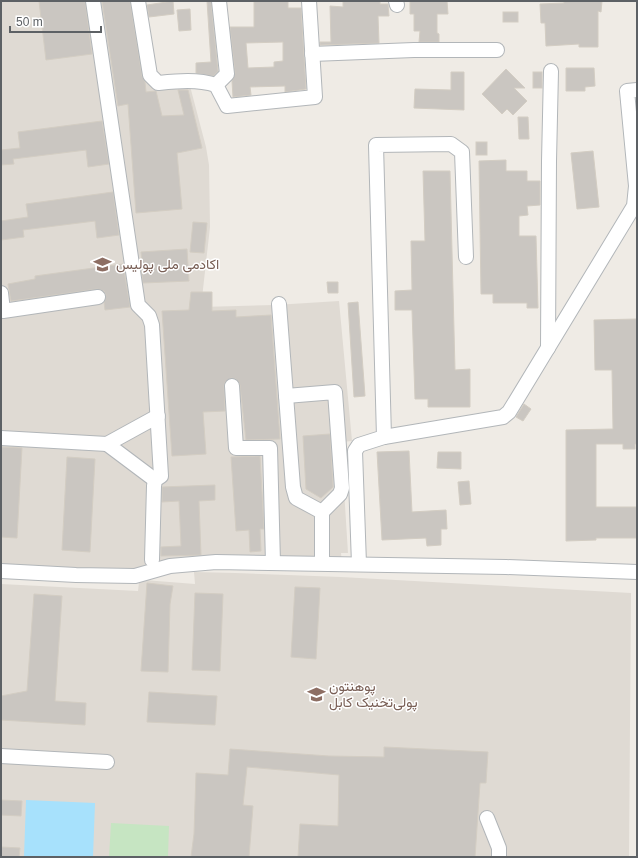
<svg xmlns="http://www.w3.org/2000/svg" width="638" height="858" font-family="Helvetica,Vazirmatn,sans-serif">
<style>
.education{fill:#dfdad3}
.green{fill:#c6e5c2}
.water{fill:#a7e1fc}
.building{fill:#cac6c1;stroke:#d3cdc3;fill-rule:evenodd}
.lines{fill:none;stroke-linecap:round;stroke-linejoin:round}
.minor-casing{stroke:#b2b6b9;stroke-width:16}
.minor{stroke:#fff;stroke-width:14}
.labels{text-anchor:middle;stroke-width:3;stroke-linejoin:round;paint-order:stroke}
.education-label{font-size:14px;fill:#785e54;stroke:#fff;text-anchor:start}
</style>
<rect width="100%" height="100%" fill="#efebe5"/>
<g class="education">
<polygon points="1,1 138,1 150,75 190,86 206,147 209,165 210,227 201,307 275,305 339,301 352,441 341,442 348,553 341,553 342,564 216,562 135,576 1,571"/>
<polygon points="194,572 235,573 341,577 631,593 629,857 1,857 1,584 138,591 139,582 144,580 195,584"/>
</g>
<polygon class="green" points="111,823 169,826 168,857 109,857"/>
<polygon class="water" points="26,800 95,803 93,857 24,857"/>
<g class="building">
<polygon points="39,1 85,1 92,54 46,60"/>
<polygon points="102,1 130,1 142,76 145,82 146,92 156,91 162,116 184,115 178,90 188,90 202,148 177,153 182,209 136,213 128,104 118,106"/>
<polygon points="173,1 174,14 149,17 147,5"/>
<polygon points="207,1 211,1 218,71 213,76 196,73 196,63 211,62"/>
<path d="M254,1H288V8H301L306,89L285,92V86L250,87L251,95L233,97L232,81L235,73L230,27H254ZM283,42V61L274,62V67L248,68L246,43Z"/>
<polygon points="343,1 380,1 380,4 388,4 389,16 378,16 379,43 320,45 320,42 331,42 330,6 343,7"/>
<polygon points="410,1 447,1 448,14 437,14 437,33 439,34 439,42 419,42 420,31 414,31 414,14 410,14"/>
<polygon points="564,1 602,1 601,12 598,11 598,47 579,47 579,44 546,46 545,23 541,23 540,4 564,3"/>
<polygon points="190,9 191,30 179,31 177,10"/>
<rect x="503" y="12" width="15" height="10"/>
<polygon points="566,68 594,68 595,86 585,87 585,91 566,91"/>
<polygon points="506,69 525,88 514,88 527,101 513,115 507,109 502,114 482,94"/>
<polygon points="451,72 464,72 464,110 414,108 415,89 451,90"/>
<rect x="533" y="72" width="9" height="16"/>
<polygon points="518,117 528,117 529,139 519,139"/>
<polygon points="102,121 109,164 88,167 86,150 13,159 14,164 1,165 1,150 20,148 18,132"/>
<rect x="476" y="142" width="11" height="13"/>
<polygon points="593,151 599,207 577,209 571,153"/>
<polygon points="506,160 506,171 527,171 527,181 540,181 540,205 527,206 528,215 519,216 519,236 536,236 538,308 527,308 527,303 493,303 493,294 481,294 479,161"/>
<polygon points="423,171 450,171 455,370 470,369 470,407 428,407 428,399 415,399 412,310 395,310 395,291 412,290 411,241 425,241"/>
<polygon points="113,192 119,235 97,238 95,221 23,230 24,237 1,240 1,221 28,217 26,204"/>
<polygon points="193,222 207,223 204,253 190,252"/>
<polygon points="187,249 189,281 143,283 140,261 142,261 141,252"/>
<polygon points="123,264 130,307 105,310 104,302 106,295 104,291 97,289 11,301 8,284 35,279 35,276"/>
<polygon points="327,282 338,282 338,293 328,293"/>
<polygon points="191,292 212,292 212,311 236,310 236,317 271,315 280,439 246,440 240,385 236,379 231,378 225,382 224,386 225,411 203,412 206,454 172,456 162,311 189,310"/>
<polygon points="358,302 365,396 354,397 348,303"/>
<polygon points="637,319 637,444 635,444 635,449 623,449 623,444 596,444 596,507 637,507 637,538 596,538 596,540 566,541 566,430 613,429 612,370 595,370 594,320"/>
<polygon points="524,404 531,409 523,421 516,417"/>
<polygon points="330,434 333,487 321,498 306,489 303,436"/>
<polygon points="1,447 22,448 17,538 1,537"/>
<polygon points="409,451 412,512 446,510 447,529 441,529 441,545 427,546 426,538 382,540 377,452"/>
<polygon points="438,452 461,452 461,469 437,468"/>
<polygon points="260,456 264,529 260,529 261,551 250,552 249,530 236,531 231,457"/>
<polygon points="67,457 95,459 90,552 62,550"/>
<polygon points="469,481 471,504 460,505 458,482"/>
<polygon points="215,485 215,500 199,501 201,555 161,556 161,547 181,546 179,501 162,502 162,487"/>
<polygon points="147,583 173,586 170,604 168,672 141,671"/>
<polygon points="295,587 320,588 316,659 291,657"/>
<polygon points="195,593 223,594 220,671 192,670"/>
<polygon points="34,594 62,596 55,701 86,703 85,725 1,720 1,696 27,691"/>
<polygon points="149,692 217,696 215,725 147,722"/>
<polygon points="384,747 488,752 486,783 480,783 475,857 298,857 300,824 338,826 339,775 247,767 243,805 253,806 249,857 191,857 194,834 196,773 228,775 230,749 329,756 384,757"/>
<polygon points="1,800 22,801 21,816 1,815"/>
<polygon points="1,847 20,848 19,857 1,857"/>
</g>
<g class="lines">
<defs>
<g id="minor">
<polyline points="93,1 138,305 149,316 152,325 161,476 155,480 154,486 152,560"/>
<path d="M138,1L150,75L158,83C178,81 197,79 216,85L227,106L315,97L309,1"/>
<polyline points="396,1 397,5"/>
<polyline points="312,54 414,50 497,50"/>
<polyline points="216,85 227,74 219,1"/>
<polyline points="1,293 3,311 98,297"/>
<polyline points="279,304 293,487 296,498 322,512 322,563"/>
<polyline points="548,348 549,161 551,71"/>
<polyline points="232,386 236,448 270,448 273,563"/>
<polyline points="286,396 335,392 342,488 340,494 322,512"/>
<polyline points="384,437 503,417 509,412 634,206 636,186 627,91 637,90"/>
<polyline points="1,438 107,444"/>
<polyline points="155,480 107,444 158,416"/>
<polyline points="359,564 355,451 359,445 384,437 376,145 451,144 462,152 466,257"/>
<polyline points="1,571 76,575 135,576 170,566 216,562 506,567 637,572"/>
<polyline points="1,756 107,762"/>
<polyline points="487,818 499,848 499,857"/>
</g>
</defs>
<use href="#minor" class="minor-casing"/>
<use href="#minor" class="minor"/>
</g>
<defs>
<symbol id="university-bare" viewBox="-9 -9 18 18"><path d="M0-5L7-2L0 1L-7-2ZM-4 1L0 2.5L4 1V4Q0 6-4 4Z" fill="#8d6e63" stroke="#fff" stroke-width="2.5" paint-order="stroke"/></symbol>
</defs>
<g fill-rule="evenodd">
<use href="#university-bare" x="90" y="252" width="25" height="25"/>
<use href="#university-bare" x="304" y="682" width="25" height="25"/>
</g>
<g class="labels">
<g class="education-label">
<text x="116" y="269">اکادمی ملی پولیس</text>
<text x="329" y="691">پوهنتون<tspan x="329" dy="16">پولی‌تخنیک کابل</tspan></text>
</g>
</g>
<rect width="638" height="858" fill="none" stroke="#5d6165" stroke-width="4"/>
<path d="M10 26v6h91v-6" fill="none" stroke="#5d6165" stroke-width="2"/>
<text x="16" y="26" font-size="12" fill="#5d6165" stroke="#ffffff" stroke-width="3" paint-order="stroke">50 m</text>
</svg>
